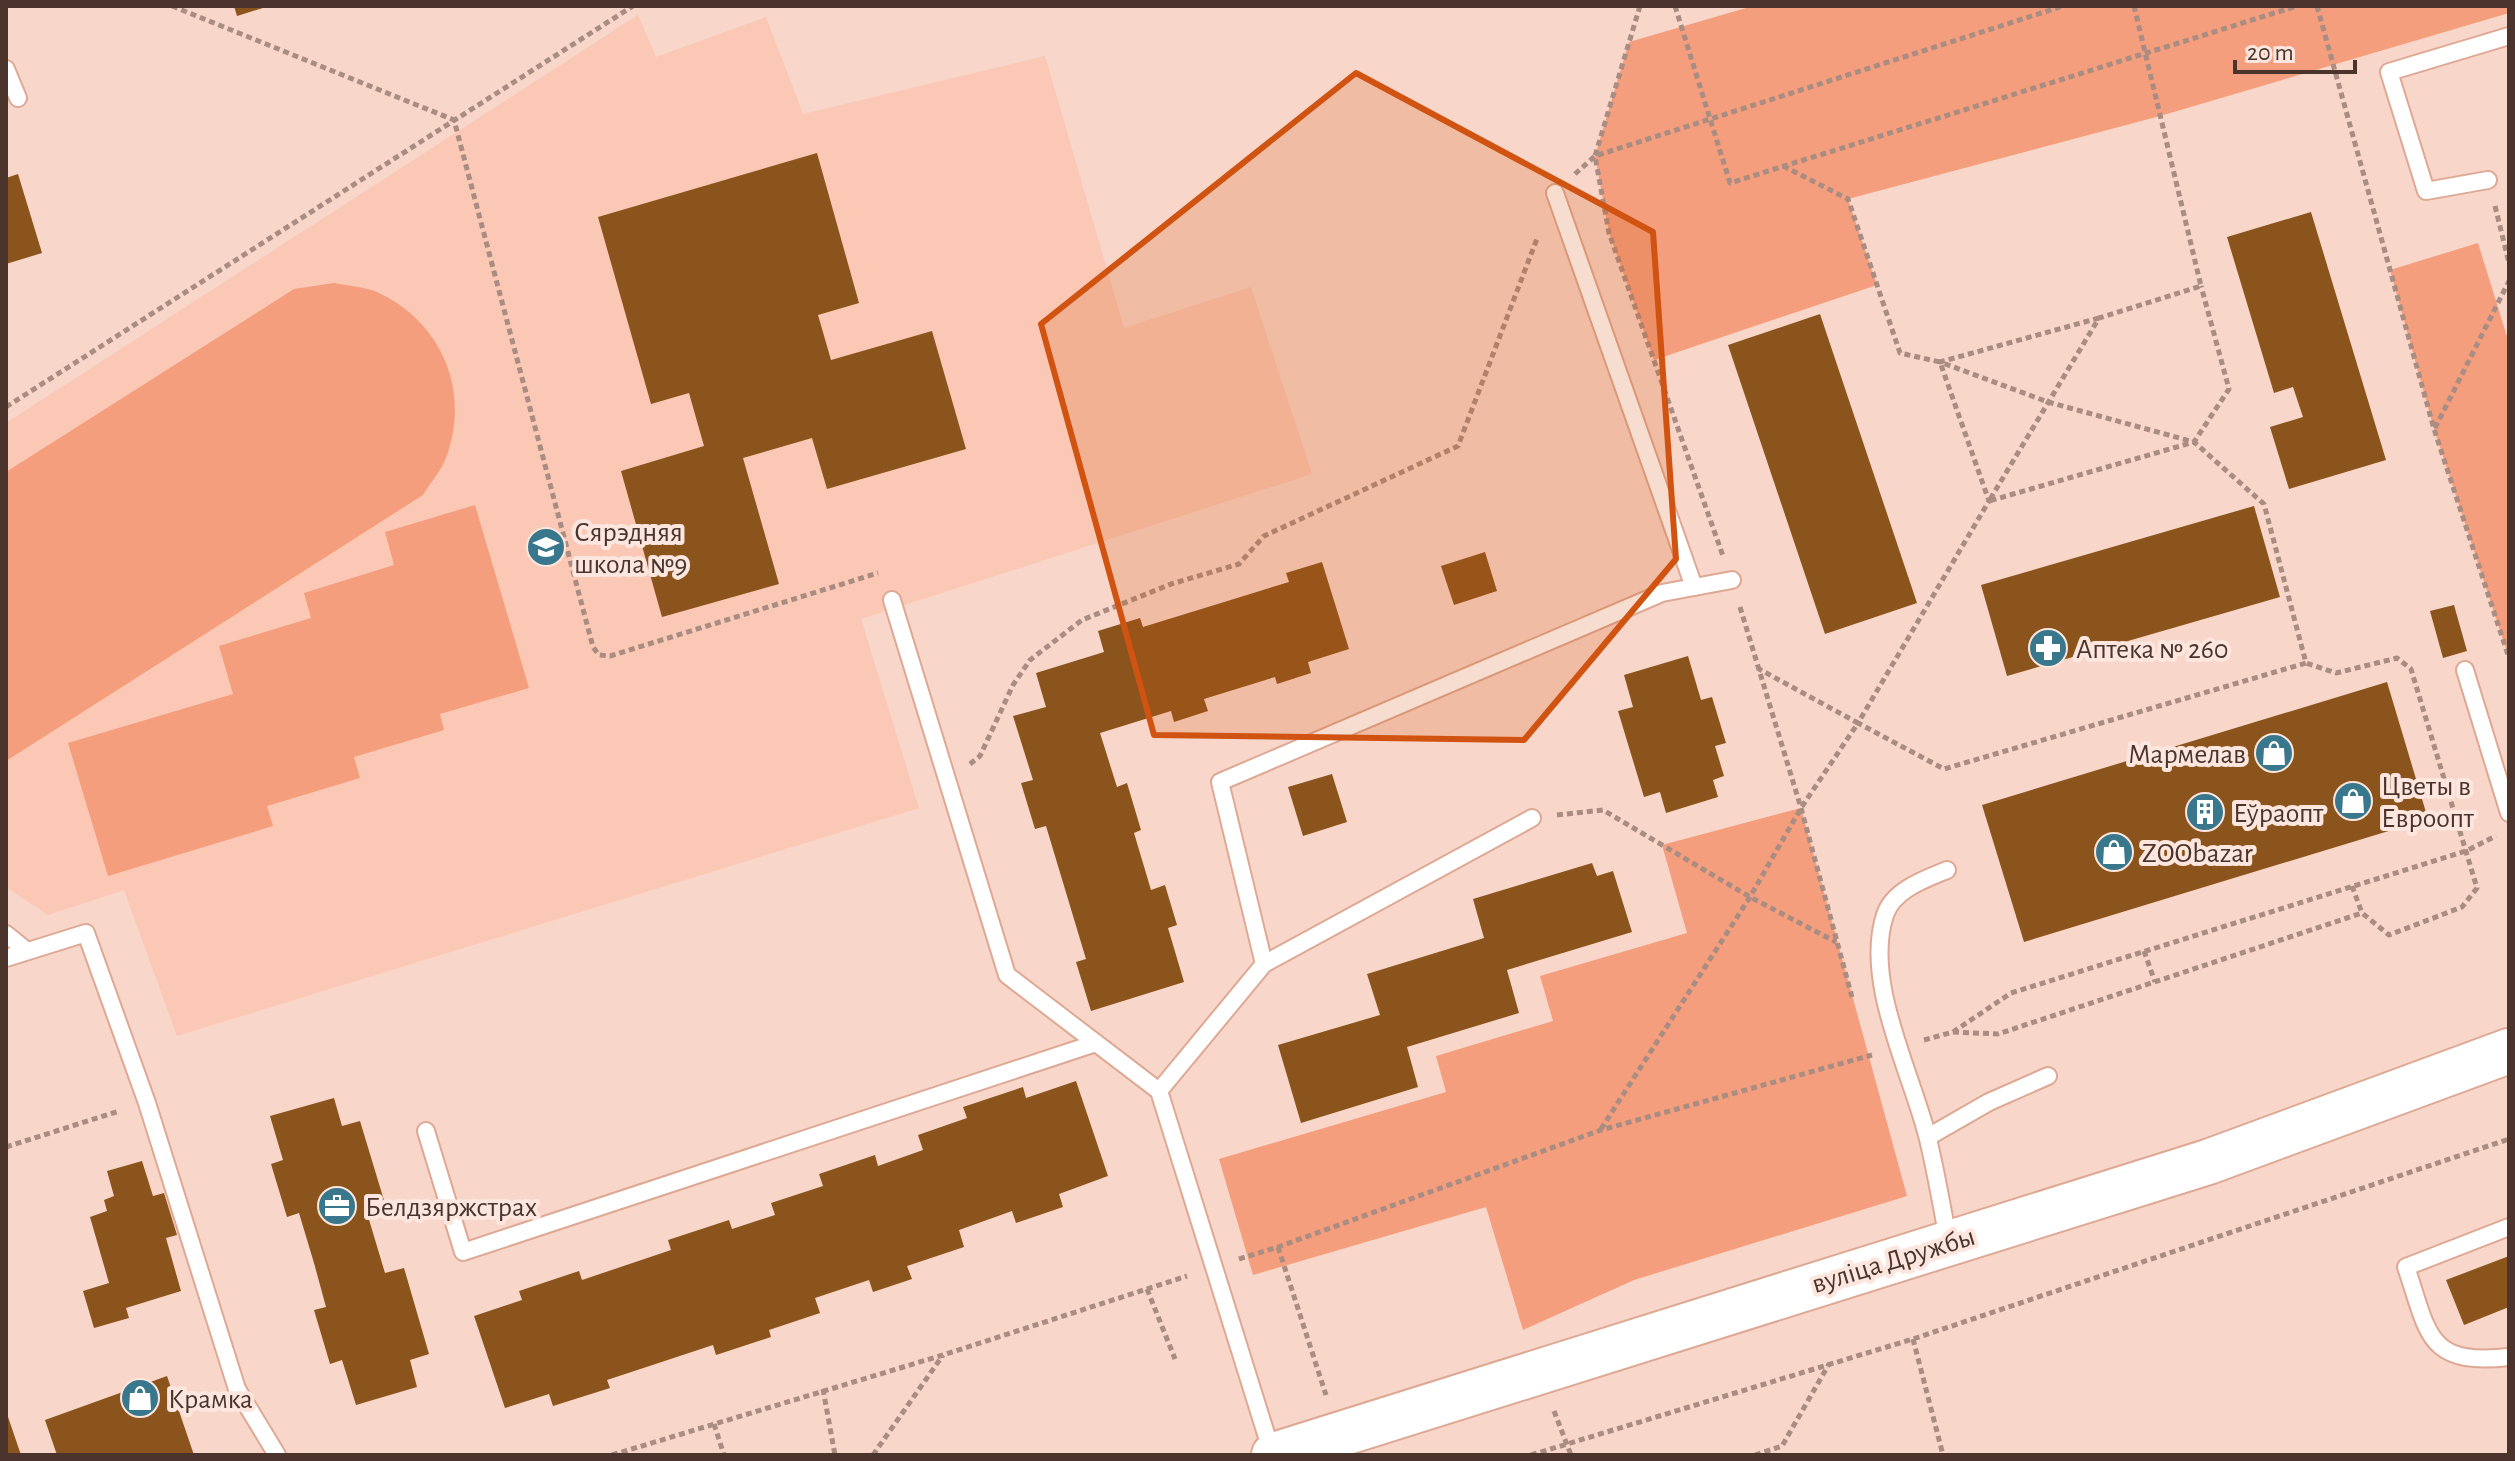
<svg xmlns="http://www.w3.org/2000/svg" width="2515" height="1461" font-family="'Alegreya Sans',sans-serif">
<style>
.built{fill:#fac8b4}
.green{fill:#f49e7d}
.building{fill:#8b541c}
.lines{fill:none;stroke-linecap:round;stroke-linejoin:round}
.lane-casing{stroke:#dea994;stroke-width:20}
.primary-casing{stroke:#dea994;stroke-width:48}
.path{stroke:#a98c82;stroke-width:5;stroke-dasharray:6 4;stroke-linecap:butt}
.lane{stroke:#fff;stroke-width:16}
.primary{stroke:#fff;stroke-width:44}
.marked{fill:#d05311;fill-opacity:0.2;stroke:#d05311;stroke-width:6;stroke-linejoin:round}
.labels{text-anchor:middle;stroke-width:8;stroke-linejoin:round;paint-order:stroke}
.poi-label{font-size:28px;fill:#4a342c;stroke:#fde6dd;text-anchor:start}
.street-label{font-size:28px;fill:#4a342c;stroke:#fde6dd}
</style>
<rect width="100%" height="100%" fill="#f8d6c9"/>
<polygon class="built" points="638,15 656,57 766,17 803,114 1045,56 1124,328 1251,287 1312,474 861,619 919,808 177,1036 124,890 48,915 6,887 6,423"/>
<g class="green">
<polygon points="1753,6 2509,6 2509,13 2160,116 1848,199 1877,285 1654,360 1609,233 1595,156 1629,42"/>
<polygon points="2478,243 2509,343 2509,658 2434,429 2390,270"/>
<path d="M334,283C348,286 365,287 377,292C442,322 471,391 446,458C441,471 430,483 423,495L6,761V472L294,289Z"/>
<polygon points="475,505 529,688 440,714 444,730 354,757 360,778 267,806 273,826 108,876 68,743 233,694 219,646 311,618 304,593 394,565 385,532"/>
<polygon points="1801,808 1907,1196 1634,1280 1523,1330 1486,1207 1253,1275 1219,1159 1446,1092 1436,1056 1553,1021 1540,976 1687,933 1662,845"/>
</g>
<g class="building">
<polygon points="234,6 266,6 266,7 237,16"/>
<polygon points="817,153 859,303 818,315 831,360 932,331 966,449 827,489 812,438 743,458 779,584 662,617 621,471 704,446 689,393 651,404 598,217"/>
<polygon points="18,174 42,253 6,264 6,178"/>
<polygon points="2311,212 2386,460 2289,489 2270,427 2303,417 2293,387 2274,393 2227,237"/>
<polygon points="1820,314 1917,603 1825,634 1728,345"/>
<polygon points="2254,506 2280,597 2007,676 1981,585"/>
<polygon points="1485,552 1497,591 1454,605 1441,566"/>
<polygon points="1322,562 1349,649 1308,662 1311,673 1277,684 1275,677 1204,699 1208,711 1174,722 1171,711 1100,733 1117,787 1127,783 1141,830 1134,833 1151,890 1165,885 1177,925 1168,928 1184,982 1091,1011 1076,962 1086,959 1046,826 1035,829 1021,783 1033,780 1013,716 1046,707 1036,673 1104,652 1098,631 1140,618 1143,627 1289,582 1286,573"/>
<polygon points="2454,605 2467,651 2443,658 2430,611"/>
<polygon points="1688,656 1701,700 1712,697 1726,743 1715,746 1724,776 1713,780 1718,797 1666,813 1660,792 1644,797 1618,711 1633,707 1624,675"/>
<polygon points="2387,682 2428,819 2024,942 1982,805"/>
<polygon points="1332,774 1347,822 1303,836 1288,787"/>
<polygon points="1592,863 1597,876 1613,871 1632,932 1507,970 1519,1013 1407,1047 1418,1087 1301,1123 1278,1045 1380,1015 1367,974 1484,938 1473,899"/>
<polygon points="1076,1081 1108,1176 1059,1194 1063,1207 1016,1223 1012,1211 959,1230 964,1247 907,1266 912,1279 873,1292 869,1280 815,1298 820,1313 769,1330 771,1337 716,1355 713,1345 607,1380 610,1388 553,1406 549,1394 505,1408 474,1316 522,1300 519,1291 579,1271 582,1280 671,1250 668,1240 729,1220 732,1229 775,1215 771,1203 823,1186 819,1174 875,1155 878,1166 923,1150 918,1135 967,1118 963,1107 1023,1087 1026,1098"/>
<polygon points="334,1098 342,1126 360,1121 386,1207 367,1213 385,1273 404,1268 429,1354 410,1360 417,1387 356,1405 342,1360 330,1364 314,1310 326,1307 314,1263 299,1213 287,1217 271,1164 283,1160 270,1116"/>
<polygon points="142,1161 153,1196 164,1193 177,1235 166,1238 181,1291 126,1308 129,1318 94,1328 83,1291 109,1283 90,1217 107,1211 104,1200 114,1196 107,1171"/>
<polygon points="2509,1256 2509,1307 2464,1325 2446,1280"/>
<polygon points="167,1376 194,1455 57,1455 45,1420"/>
<polygon points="6,1411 21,1455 6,1455"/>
</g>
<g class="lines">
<defs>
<g id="lane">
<polyline points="6,69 18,98"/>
<polyline points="2488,180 2426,191 2389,72 2509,36"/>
<polyline points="1555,193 1694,587"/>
<polyline points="892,600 1007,975 1159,1091 1272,1453"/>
<polyline points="2465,670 2509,813"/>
<path d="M1947,870C1925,879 1893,890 1885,915C1863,982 1912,1073 1928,1139C1936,1172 1942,1206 1948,1240"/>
<polyline points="6,934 27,951"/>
<polyline points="6,958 86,933 147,1103 237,1389 277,1455"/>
<polyline points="1264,964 1220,782 1662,593 1732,580"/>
<polyline points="1159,1091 1264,964 1532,818"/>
<polyline points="426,1131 463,1252 1096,1043"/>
<polyline points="1928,1137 1989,1102 2048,1076"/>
<path d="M2509,1227L2406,1267C2429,1334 2426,1366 2509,1357"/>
</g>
<polyline id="primary" points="1274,1455 2208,1162 2509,1051"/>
</defs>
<use href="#lane" class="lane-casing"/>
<use href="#primary" class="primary-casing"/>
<g class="path">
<polyline points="172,6 454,120 593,647 599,655 610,656 878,573"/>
<polyline points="1640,6 1595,156 1609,233 1723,556"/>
<polyline points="1675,6 1730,183 2297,6"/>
<polyline points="2317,6 2434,429 2509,658"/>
<polyline points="1783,166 1848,199 1900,353 1940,362 1989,501 1858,723 1944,769 2306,663 2264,504 2194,442 1989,501 2099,318 2201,286 2134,6"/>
<polyline points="1575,174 1595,156 2063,6"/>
<polyline points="2495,206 2509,263"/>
<polyline points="2099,318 1940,362 2048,402 2194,442 2229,389 2201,286"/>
<polyline points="6,407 633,6"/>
<polyline points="2435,428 2509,281"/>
<polyline points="1740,607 1801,808 1853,1001"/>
<polyline points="970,764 980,756 1013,685 1030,660 1082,620 1171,584 1239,564 1264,536 1458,446 1538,236"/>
<polyline points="1557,815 1603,810 1750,897 1836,942"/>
<polyline points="2352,886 2362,913"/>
<polyline points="2144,951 2155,982"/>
<polyline points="1953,1032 1998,1034 2362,913 2389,935 2462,907 2477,888 2411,669 2397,658 2336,673 2306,663"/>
<polyline points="1924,1040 1953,1032 2011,993 2466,851 2496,836"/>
<polyline points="1601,1129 1750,897 1801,808 1858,723 1759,669"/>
<polyline points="6,1147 119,1111"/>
<polyline points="1278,1247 1326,1395"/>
<polyline points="1239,1259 1278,1247 1601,1130 1872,1055"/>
<polyline points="1147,1289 1175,1359"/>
<polyline points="1913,1339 1943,1455"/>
<polyline points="823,1389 835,1455"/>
<polyline points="1554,1411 1571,1455"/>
<polyline points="714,1424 724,1455"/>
<polyline points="612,1455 943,1355 1187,1276"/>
<polyline points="873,1455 943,1355"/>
<polyline points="1531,1455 1913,1339 2509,1139"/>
<polyline points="1755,1455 1782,1446 1829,1364"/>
</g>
<use href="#lane" class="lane"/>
<use href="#primary" class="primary"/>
</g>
<path class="marked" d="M1356,73L1653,232L1676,559L1524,740L1154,735L1041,324Z"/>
<defs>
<symbol id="school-disc" viewBox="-11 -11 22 22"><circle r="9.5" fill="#38778c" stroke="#fde6dd"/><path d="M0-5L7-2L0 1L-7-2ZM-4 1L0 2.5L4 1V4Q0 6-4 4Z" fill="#fff"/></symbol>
<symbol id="pharmacy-disc" viewBox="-11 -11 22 22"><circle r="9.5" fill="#38778c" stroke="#fde6dd"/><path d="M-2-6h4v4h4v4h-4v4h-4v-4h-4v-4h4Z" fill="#fff"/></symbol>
<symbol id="shop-disc" viewBox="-11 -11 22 22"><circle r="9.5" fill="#38778c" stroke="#fde6dd"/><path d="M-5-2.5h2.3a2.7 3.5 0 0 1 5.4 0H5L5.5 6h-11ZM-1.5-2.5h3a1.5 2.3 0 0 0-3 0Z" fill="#fff"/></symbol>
<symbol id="building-disc" viewBox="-11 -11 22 22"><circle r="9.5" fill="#38778c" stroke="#fde6dd"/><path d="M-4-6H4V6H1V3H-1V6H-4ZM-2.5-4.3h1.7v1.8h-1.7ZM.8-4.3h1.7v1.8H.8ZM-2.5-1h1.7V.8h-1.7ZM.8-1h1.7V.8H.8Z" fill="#fff"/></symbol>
<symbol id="office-disc" viewBox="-11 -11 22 22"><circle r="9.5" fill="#38778c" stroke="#fde6dd"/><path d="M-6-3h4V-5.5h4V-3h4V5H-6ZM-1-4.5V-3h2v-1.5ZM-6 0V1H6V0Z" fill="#fff"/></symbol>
</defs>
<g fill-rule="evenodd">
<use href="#school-disc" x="524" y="525" width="44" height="44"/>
<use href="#pharmacy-disc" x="2026" y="626" width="44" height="44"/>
<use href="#shop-disc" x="2252" y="731" width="44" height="44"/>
<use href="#shop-disc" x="2331" y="779" width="44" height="44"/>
<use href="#building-disc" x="2183" y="790" width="44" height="44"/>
<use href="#shop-disc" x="2092" y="830" width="44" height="44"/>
<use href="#office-disc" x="315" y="1184" width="44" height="44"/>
<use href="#shop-disc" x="118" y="1376" width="44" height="44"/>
</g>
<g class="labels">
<g class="poi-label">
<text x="574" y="541">Сярэдняя<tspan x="574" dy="32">школа №9</tspan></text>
<text x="2076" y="658">Аптека № 260</text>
<text x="2246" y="763" text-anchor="end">Мармелав</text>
<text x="2381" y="795">Цветы в<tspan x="2381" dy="32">Евроопт</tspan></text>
<text x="2233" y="822">Еўраопт</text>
<text x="2142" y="862">ZOObazar</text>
<text x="365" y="1216">Белдзяржстрах</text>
<text x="168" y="1408">Крамка</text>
</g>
<g class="street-label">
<text transform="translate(1893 1259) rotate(-17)" y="10">вуліца Дружбы</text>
</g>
</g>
<rect width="2515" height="1461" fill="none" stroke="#4a342c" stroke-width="16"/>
<path d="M2235 60v12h120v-12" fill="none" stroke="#4a342c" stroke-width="4"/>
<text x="2247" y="60" font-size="24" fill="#4a342c" stroke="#fde6dd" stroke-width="6" paint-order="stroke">20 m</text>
</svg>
